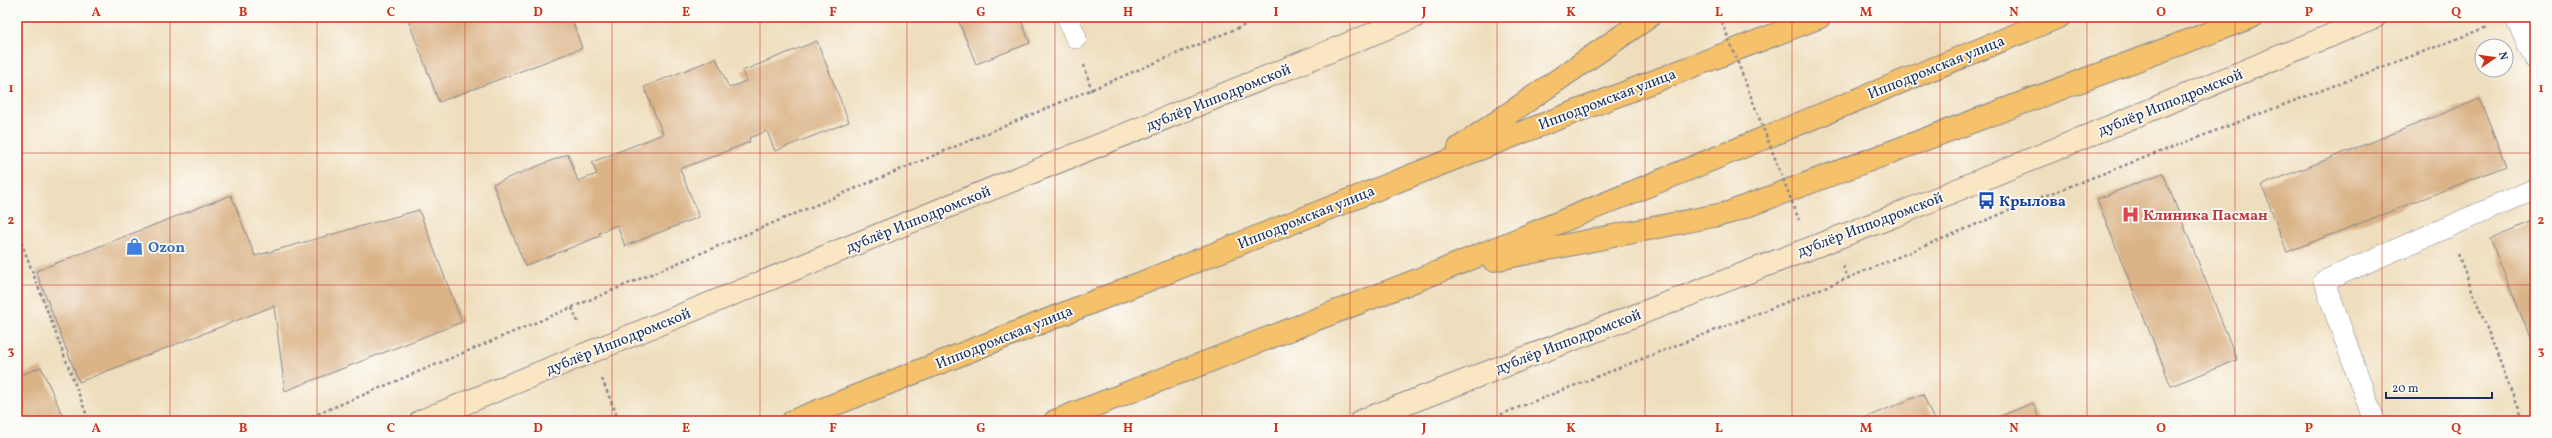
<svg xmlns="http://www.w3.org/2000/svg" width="2552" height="438" font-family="Vollkorn,serif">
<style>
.building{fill:#dab387}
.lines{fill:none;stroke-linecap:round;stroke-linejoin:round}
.lane-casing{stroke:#85868e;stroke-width:22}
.secondary-casing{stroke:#85868e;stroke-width:24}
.highway-casing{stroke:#85868e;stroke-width:24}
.path{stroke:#85868e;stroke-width:2.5;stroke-dasharray:3 3;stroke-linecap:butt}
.lane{stroke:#fff;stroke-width:21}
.secondary{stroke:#fbe6c4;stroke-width:22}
.highway{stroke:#f5c16b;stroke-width:22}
.path-bridge{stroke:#85868e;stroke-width:2.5;stroke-dasharray:3 3;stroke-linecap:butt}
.grid{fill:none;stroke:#c8321e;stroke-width:1;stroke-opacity:0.55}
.labels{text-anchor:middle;stroke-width:3.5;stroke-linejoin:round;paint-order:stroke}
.street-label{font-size:15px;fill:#1b2f5e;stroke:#fdfcf7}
.transit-label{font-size:15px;font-weight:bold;fill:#164399;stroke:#fdfcf7;text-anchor:start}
.health-label{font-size:15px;font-weight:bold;fill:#be3a42;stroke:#fdfcf7;text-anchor:start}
.shop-label{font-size:15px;font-weight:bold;fill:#366cbe;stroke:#fdfcf7;text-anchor:start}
.neatline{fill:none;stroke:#c8321e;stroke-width:1.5}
.grid-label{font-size:13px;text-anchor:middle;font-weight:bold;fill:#c8321e}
</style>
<rect width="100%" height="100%" fill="#fdfcf7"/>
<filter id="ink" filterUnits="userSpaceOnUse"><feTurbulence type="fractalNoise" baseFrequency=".025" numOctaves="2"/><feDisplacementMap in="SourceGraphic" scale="8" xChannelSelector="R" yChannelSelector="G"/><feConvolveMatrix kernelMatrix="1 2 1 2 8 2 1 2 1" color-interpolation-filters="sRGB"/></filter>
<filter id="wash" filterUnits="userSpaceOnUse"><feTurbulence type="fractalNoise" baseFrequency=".012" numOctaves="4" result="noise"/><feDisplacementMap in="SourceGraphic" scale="16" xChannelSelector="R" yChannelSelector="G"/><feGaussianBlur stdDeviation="0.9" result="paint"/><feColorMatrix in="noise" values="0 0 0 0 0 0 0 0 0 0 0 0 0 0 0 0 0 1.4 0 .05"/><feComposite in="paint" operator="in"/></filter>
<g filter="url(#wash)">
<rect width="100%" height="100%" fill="#efdebd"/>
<g id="blocks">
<g class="building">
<polygon points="407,17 571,17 582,48 439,102"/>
<polygon points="957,17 1020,17 1030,43 976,64"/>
<polygon points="817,41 849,122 775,151 767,131 749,138 750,142 680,169 699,217 625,246 617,225 599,233 600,236 525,266 493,184 568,154 578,181 597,174 592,162 663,134 644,87 716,58 729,88 746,81 742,71"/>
<polygon points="2480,99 2506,166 2287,252 2262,185"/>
<polygon points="2163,173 2237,360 2171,386 2097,199"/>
<polygon points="231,195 255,256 419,210 462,322 285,391 274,306 79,382 36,271"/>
<polygon points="2535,220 2535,349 2490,239"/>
<polygon points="41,367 65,421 17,421 17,377"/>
<polygon points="1923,394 1934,421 1857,421"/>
<polygon points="2033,403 2040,421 1988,421"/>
</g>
</g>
</g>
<g filter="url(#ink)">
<use href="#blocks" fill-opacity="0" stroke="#85868e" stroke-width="1"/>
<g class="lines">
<defs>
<g id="lane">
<polyline points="1067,17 1076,38"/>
<polyline points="2515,17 2535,59"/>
<polyline points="2374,421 2324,281 2535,189"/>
</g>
<g id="secondary">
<polyline points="421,421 1414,17"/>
<polyline points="1361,421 1894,216 2375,17"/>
</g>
<g id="highway">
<polyline points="1459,148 1649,17"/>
<polyline points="1493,260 1728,213 2252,17"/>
<polyline points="793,421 1428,169 1820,17"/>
<polyline points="1055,421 1443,270 2059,17"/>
</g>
</defs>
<use href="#lane" class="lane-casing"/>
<use href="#secondary" class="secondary-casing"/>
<use href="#highway" class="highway-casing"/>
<g class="path">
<polyline points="1084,65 1092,91"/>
<polyline points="17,231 89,421"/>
<polyline points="2458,254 2523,421"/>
<polyline points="1843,266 1848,278"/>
<polyline points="572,308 579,324"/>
<polyline points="602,379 619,421"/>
<polyline points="301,421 1264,17"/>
<polyline points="1484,421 1848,278 2044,196 2488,27"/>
</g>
<use href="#lane" class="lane"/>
<use href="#secondary" class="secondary"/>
<use href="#highway" class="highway"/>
<polyline class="path-bridge" points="1720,17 1799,220"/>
</g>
</g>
<path class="grid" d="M170,17V421M317,17V421M465,17V421M612,17V421M760,17V421M907,17V421M1055,17V421M1202,17V421M1350,17V421M1497,17V421M1645,17V421M1792,17V421M1940,17V421M2087,17V421M2235,17V421M2382,17V421M17,153H2535M17,285H2535"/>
<defs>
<symbol id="bus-bare" viewBox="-9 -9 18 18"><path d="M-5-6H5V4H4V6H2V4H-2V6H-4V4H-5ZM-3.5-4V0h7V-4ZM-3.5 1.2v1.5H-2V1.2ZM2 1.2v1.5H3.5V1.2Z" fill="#1a4fb4" stroke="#fdfcf7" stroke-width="2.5" paint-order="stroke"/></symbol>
<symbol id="hospital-bare" viewBox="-9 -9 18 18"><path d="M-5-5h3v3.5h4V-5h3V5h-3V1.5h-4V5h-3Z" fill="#e0444e" stroke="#fdfcf7" stroke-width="2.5" paint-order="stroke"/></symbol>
<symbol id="shop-bare" viewBox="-9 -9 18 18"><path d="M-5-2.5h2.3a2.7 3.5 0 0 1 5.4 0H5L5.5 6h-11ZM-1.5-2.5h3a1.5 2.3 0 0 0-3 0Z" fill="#3f7fe0" stroke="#fdfcf7" stroke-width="2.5" paint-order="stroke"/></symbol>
</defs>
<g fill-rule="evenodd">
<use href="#bus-bare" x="1974" y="188" width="25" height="25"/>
<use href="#hospital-bare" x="2118" y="202" width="25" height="25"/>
<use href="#shop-bare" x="122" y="234" width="25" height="25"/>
</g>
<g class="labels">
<g class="street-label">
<text transform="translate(1936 67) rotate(-22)" y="5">Ипподромская улица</text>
<text transform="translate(1218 97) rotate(-22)" y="5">дублёр Ипподромской</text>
<text transform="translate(1607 99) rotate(-21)" y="5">Ипподромская улица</text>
<text transform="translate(2170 102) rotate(-22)" y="5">дублёр Ипподромской</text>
<text transform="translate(1306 217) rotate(-22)" y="5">Ипподромская улица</text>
<text transform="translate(918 219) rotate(-22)" y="5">дублёр Ипподромской</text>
<text transform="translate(1870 224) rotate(-21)" y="5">дублёр Ипподромской</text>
<text transform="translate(1004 337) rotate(-22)" y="5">Ипподромская улица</text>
<text transform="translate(618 341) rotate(-22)" y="5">дублёр Ипподромской</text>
<text transform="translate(1568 341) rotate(-21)" y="5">дублёр Ипподромской</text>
</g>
<g class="transit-label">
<text x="1999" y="206">Крылова</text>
</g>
<g class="health-label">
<text x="2143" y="220">Клиника Пасман</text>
</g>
<g class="shop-label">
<text x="148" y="252">Ozon</text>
</g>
</g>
<rect width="2552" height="438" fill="none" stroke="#fdfcf7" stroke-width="44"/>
<g transform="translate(2494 58) rotate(77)"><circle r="19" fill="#fdfcf7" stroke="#a3aaba"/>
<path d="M0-3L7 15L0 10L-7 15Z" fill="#c8321e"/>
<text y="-6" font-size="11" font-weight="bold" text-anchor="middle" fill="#1b2f5e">N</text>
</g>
<path d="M2386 392v6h106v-6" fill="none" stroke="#1b2f5e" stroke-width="2"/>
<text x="2392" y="392" font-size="12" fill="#1b2f5e" stroke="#fdfcf7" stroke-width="3" paint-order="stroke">20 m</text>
<rect x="22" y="22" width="2508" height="394" class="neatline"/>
<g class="grid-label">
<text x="96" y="16">A</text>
<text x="243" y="16">B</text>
<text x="391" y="16">C</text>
<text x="538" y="16">D</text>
<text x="686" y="16">E</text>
<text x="833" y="16">F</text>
<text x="981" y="16">G</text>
<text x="1128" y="16">H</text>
<text x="1276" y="16">I</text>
<text x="1424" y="16">J</text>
<text x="1571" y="16">K</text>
<text x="1719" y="16">L</text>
<text x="1866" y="16">M</text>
<text x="2014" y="16">N</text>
<text x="2161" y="16">O</text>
<text x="2309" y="16">P</text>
<text x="2456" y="16">Q</text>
<text x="11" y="92">1</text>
<text x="2541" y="92">1</text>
<text x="11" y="224">2</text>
<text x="2541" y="224">2</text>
<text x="11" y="355">3</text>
<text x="2541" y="355">3</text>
<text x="96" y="432">A</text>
<text x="243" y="432">B</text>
<text x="391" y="432">C</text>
<text x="538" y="432">D</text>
<text x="686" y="432">E</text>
<text x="833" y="432">F</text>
<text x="981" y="432">G</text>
<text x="1128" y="432">H</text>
<text x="1276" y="432">I</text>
<text x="1424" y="432">J</text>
<text x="1571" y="432">K</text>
<text x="1719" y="432">L</text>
<text x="1866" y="432">M</text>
<text x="2014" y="432">N</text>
<text x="2161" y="432">O</text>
<text x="2309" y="432">P</text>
<text x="2456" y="432">Q</text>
</g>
</svg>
